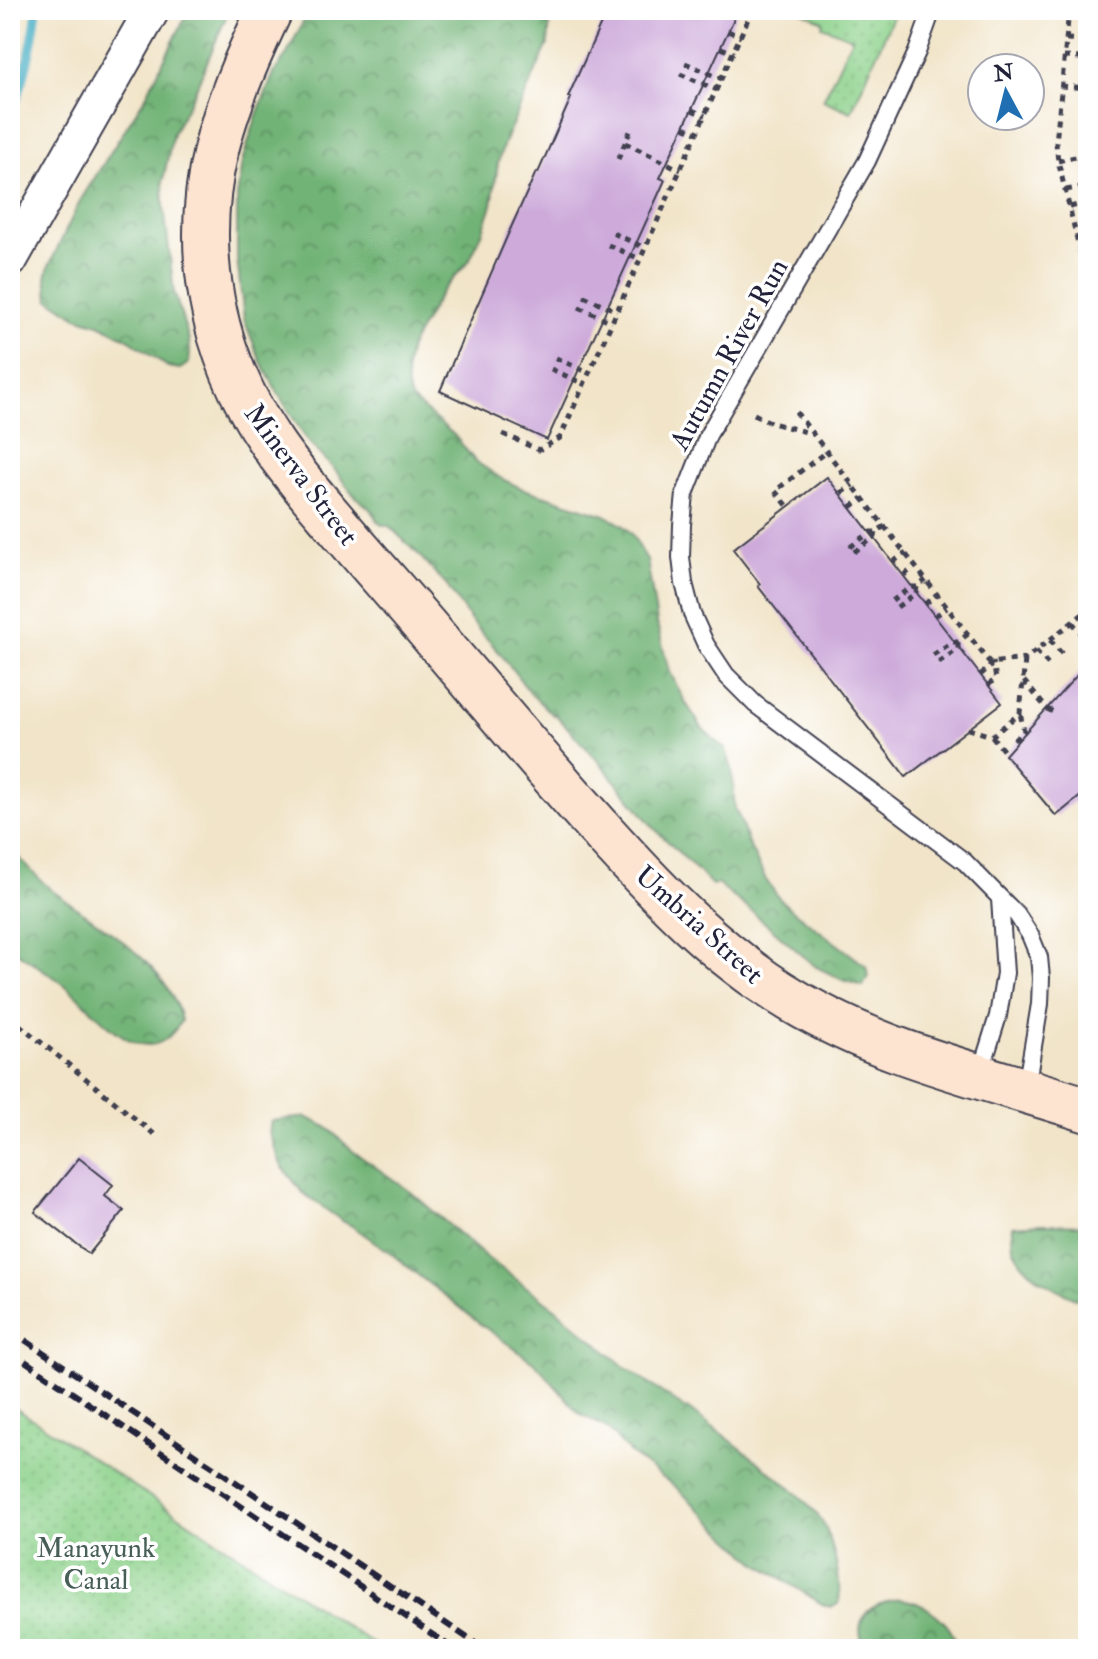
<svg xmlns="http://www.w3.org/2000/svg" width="1098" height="1659" font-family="'IM FELL Double Pica',serif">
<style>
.grass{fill:url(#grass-dots);stroke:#577a62;stroke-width:2}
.forest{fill:url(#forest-crowns);stroke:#4a6a58;stroke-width:2}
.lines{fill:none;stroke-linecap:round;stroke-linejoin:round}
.stream{stroke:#45adc4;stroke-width:9}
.building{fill:#cdaada}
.service-casing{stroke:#413f50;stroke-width:20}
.minor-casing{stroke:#413f50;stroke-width:38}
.secondary-casing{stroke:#413f50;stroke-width:48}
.path{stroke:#413f50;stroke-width:5;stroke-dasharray:6 6;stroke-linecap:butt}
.service{stroke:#fff;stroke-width:16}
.minor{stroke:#fff;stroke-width:34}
.secondary{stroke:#fde4d1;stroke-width:44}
.rail{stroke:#22223b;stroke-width:6;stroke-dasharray:12 6;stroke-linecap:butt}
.labels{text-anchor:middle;stroke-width:7;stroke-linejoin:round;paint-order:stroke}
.street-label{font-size:28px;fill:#22223b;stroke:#fff}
.park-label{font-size:28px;fill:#475f57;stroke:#fff}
</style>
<defs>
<pattern id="grass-dots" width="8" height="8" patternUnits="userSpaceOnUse" patternTransform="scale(2)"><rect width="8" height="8" fill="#8cd18a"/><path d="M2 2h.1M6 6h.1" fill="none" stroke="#78b378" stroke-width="1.8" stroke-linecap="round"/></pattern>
<pattern id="forest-crowns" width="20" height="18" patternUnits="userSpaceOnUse" patternTransform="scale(2)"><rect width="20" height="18" fill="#71b376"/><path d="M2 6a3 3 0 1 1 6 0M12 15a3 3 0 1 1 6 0" fill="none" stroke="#5c9162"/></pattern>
</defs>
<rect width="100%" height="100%" fill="#fff"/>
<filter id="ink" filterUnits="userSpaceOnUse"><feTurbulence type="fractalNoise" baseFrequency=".0125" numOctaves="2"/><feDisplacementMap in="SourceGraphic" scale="16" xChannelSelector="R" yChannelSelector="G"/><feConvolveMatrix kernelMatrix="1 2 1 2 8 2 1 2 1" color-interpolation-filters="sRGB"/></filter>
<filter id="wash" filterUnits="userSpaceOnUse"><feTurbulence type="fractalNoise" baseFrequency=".006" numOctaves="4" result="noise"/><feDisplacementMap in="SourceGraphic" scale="32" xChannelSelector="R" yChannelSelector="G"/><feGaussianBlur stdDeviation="1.8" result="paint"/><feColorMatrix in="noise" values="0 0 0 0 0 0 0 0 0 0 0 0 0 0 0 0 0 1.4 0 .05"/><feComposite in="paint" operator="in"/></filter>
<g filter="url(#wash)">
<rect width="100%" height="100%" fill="#f1e4c8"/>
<g class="grass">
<polygon points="799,10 896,10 851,112 823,100 852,38 822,26 823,21"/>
<polygon points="10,1405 37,1422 381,1649 10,1649"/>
</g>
<g class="forest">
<polygon points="189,10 229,10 194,93 173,133 163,181 164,206 174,292 189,340 190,352 189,363 180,369 168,367 130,340 99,324 77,317 49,299 46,278 49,266 80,201 146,96"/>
<polygon points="309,10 556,10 550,19 548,44 504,143 498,163 492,205 482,233 469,261 441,292 410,347 406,367 407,388 411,399 454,435 475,461 502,479 521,488 605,515 624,526 632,534 647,560 658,628 669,670 684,700 702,728 726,750 732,769 735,810 740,819 747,841 766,880 779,898 787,906 866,966 868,976 863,986 843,980 816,967 750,910 717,884 712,885 653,827 602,765 554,713 553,715 531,694 499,652 471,621 447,586 418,554 389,526 380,524 369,508 353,494 334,469 306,439 279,395 260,360 244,319 237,259 237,196 242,162 258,112 274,73 286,56"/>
<path d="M10,848C24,863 38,879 54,892C97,923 171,965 181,1021C145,1083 96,1008 62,983C45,970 27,960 10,947Z"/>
<path d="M306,1117L327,1127L354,1152L411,1192L486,1257L555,1308L626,1368L676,1402L684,1409L687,1408C711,1425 734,1443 757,1461C779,1479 804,1496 821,1520C833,1538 842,1583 839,1604L830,1607L822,1604L757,1563L727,1536L677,1488L632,1455L607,1428L579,1413L536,1364L476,1321L455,1303L428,1283L388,1251L352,1226L342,1221L303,1193L281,1165L269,1133L271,1121Z"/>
<path d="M1040,1224L1088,1225V1304C1065,1294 1025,1276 1015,1252C1011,1244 1012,1235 1013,1226Z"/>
<path d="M898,1599C923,1600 954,1622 957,1649H869C854,1635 859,1613 878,1605C884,1602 891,1601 898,1599Z"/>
</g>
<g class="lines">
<path class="stream" d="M10,117C25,82 32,48 37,10"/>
</g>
<g id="blocks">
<g class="building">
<polygon points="607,10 738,10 660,178 665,180 547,440 440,391 509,232 536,172 538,173 571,98 568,97"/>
<polygon points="827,477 1002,703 906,777 800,640 758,586 760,584 733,549"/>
<polygon points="1088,663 1088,790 1056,816 1005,755"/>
<polygon points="79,1158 113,1185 105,1196 124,1211 89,1254 35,1212"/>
</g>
</g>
</g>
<g filter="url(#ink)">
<use href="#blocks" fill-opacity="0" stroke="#413f50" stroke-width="2"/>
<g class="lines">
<defs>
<g id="service">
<polyline points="932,10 917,52 867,161 708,435 685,494 682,525 681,557 684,583 692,614 706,645 726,675 755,704 965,862 1017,915 1030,935 1039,957 1041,978 1040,1004 1026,1088"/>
<polyline points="980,1074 998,1016 1005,973 1000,899"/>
</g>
<polyline id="minor" points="10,260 152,10"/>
<path id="secondary" d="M270,10C223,107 192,191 212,300C221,351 242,399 271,442C291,472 315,499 338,526C370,564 403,600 435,638C490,702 545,768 602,831C659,894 718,956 792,1000C883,1055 987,1077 1088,1110"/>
</defs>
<use href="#service" class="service-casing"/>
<use href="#minor" class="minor-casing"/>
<use href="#secondary" class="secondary-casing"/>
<g class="path">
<polyline points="1069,10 1056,143 1058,161 1088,284"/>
<polyline points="728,31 741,37"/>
<polyline points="1066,39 1083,40"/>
<polyline points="721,48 734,53"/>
<polyline points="1064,57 1081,58"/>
<polyline points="685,63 722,79"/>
<polyline points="680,74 717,90"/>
<polyline points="1061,86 1088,88"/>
<polyline points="692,110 705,116"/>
<polyline points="684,127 698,133"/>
<polyline points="625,143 681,170"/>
<polyline points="618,159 632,127"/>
<polyline points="1058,161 1088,154"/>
<polyline points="1066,190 1082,187"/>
<polyline points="1070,207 1086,203"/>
<polyline points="613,233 645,248"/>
<polyline points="608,245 640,259"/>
<polyline points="584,296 617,311"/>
<polyline points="579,307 612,322"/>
<polyline points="556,358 589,373"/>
<polyline points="551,369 584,384"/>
<polyline points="796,412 990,663 1025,659 1088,610"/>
<polyline points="754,414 772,423 814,434"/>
<polyline points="503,434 539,450 560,438 752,10"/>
<polyline points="841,493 853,485"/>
<polyline points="787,505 775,491 827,451"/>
<polyline points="851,507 863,498"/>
<polyline points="850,547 871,532 876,532"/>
<polyline points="854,552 875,537 876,532 885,526"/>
<polyline points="893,562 906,553"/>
<polyline points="904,575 916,566"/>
<polyline points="892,601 911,587 917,587"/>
<polyline points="925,604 937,594"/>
<polyline points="897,607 916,593 917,587 926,580"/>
<polyline points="935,616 947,608"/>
<polyline points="1072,622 1088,642"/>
<polyline points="1050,640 1063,655"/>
<polyline points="1036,651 1050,666"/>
<polyline points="933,655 952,642 958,642 968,634"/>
<polyline points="939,663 958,649 958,642"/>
<polyline points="980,675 990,667 990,663"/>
<polyline points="1024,681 1047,709 1056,713"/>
<polyline points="988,685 996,679 993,662"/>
<polyline points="968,729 992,736 1020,713 1025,659"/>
<polyline points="992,736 1006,754"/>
<polyline points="1014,740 1024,731 1020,713"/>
<polyline points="10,1017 154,1134"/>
</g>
<use href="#service" class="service"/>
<use href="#minor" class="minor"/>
<use href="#secondary" class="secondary"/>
<g class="rail">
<polyline points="10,1330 484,1649"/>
<polyline points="10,1351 454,1649"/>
</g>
</g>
</g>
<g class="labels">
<g class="street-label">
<text transform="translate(728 354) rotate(-61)" y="10">Autumn River Run</text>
<text transform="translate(302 474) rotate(53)" y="10">Minerva Street</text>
<text transform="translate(700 924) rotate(42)" y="10">Umbria Street</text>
</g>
<g class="park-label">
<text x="96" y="1557">Manayunk<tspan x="96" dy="32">Canal</tspan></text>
</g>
</g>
<rect width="1098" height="1659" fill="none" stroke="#fff" stroke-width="40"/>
<g transform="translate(1006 92) rotate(353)"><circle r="38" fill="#ffffff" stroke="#a7a7b1" stroke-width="2"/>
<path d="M0-6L14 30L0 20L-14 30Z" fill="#1f6fb2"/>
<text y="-12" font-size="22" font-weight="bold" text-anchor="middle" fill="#22223b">N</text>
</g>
</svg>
